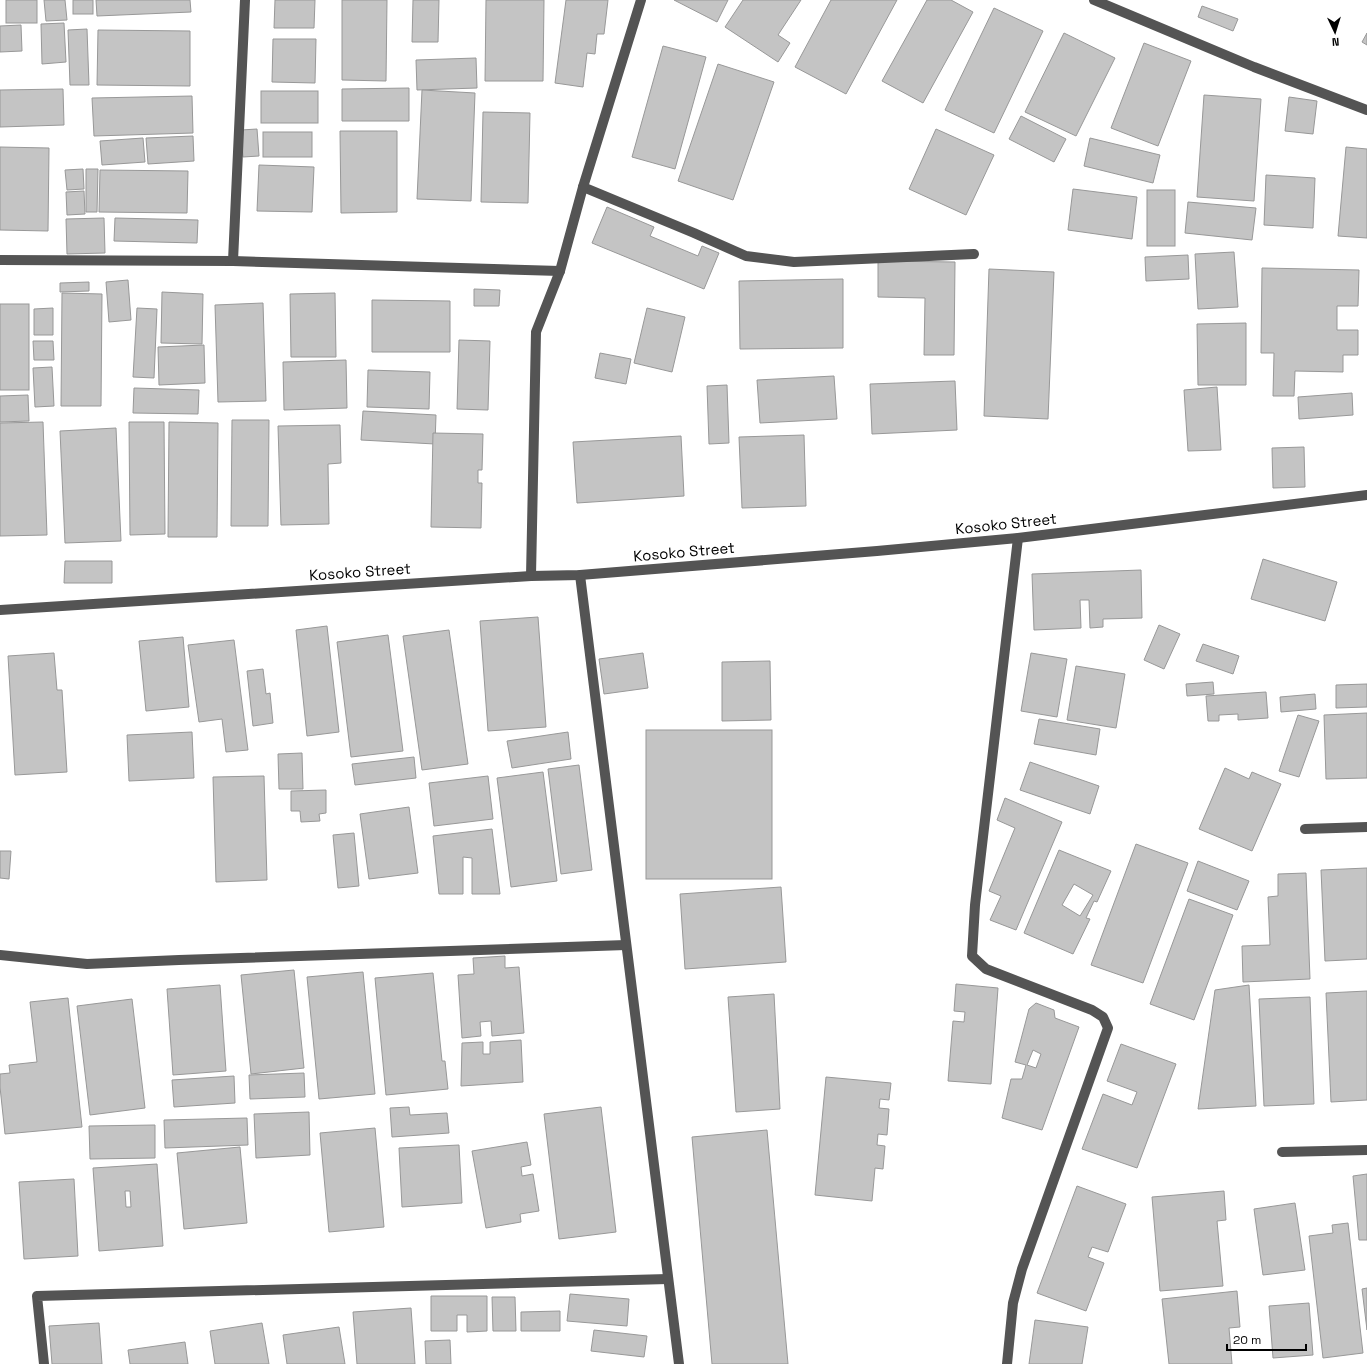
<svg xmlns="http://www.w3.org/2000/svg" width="1367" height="1364" font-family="'Space Grotesk',sans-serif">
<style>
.building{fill:#c4c4c4;stroke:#989898;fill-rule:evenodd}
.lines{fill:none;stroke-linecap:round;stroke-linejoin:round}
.minor{stroke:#545454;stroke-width:10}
.labels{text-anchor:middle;stroke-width:3;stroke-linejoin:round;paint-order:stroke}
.street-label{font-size:15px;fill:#000;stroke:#fff}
</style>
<rect width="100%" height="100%" fill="#fff"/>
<g class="building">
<rect x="6" y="0" width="31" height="23"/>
<polygon points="44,0 65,0 67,20 46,21"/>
<rect x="73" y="0" width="20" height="14"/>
<polygon points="96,0 190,0 191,12 97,16"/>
<polygon points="275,0 315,0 314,28 274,28"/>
<polygon points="342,0 387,0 386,81 342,80"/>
<polygon points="413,0 439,0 438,42 412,42"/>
<polygon points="486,0 544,0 543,81 485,81"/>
<polygon points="566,0 608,0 604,34 597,34 595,54 587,53 583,87 555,83"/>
<polygon points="674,0 728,0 717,22"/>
<polygon points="743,0 801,0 778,35 790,43 778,62 725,27"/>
<polygon points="831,0 897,0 846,94 795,67"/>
<polygon points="927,0 951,0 973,12 923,103 882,81"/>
<polygon points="1202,6 1238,19 1233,31 1198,17"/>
<polygon points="994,8 1043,31 994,133 945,110"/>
<polygon points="64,23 66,62 42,64 41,24"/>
<polygon points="21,25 22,51 0,52 0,26"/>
<polygon points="87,29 89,85 70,85 68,30"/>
<polygon points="98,30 190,31 190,86 97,85"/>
<polygon points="1064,33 1115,58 1076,136 1025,112"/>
<polygon points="1367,33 1367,45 1362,42"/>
<polygon points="273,39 316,39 315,83 272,82"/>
<polygon points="1144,43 1191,61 1158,146 1111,128"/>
<polygon points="663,46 706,57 675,169 632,157"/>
<polygon points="476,58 477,88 417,90 416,60"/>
<polygon points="718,64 774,82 733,200 678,181"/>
<polygon points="409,88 409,121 342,121 342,89"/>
<polygon points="63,89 64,125 0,127 0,90"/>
<polygon points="422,90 475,93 471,201 417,199"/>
<rect x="261" y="91" width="57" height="32"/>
<polygon points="1204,95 1261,99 1254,201 1197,197"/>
<polygon points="192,96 193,133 94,136 92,98"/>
<polygon points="1289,97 1317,101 1313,134 1285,131"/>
<polygon points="483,112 530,113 528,203 481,202"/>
<polygon points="1021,116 1066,139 1054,162 1009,139"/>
<polygon points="257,129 259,156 243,157 241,130"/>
<polygon points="936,129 994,155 966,215 909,189"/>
<polygon points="340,131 397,131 397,212 341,213"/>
<rect x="263" y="132" width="49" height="25"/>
<polygon points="193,136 194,161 148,164 146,138"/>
<polygon points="143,138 145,162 102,165 100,141"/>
<polygon points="1090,138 1160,155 1153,183 1084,166"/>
<polygon points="0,147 49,148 48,231 0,230"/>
<polygon points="1346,147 1367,149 1367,238 1338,236"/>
<polygon points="259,165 314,167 312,212 257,211"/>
<polygon points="83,169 84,189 67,190 65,170"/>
<polygon points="86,169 98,169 97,212 86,212"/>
<polygon points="100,170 188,171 187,213 99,212"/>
<polygon points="1266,175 1315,178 1313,228 1264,225"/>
<polygon points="1073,189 1137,197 1132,239 1068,230"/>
<rect x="1147" y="190" width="28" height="56"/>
<polygon points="84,191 85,214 67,215 66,192"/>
<polygon points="1188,202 1256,208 1252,240 1185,233"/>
<polygon points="607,207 654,227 650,236 698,256 702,246 719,253 704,289 592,243"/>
<polygon points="104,218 105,253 67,254 66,219"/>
<polygon points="115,218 198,220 197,243 114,241"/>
<polygon points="1234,252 1238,307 1198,309 1195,254"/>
<polygon points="1188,255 1189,279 1146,281 1145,257"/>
<polygon points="878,261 955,262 954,355 924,355 925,298 878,297"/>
<polygon points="1262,268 1359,270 1358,306 1337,306 1337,330 1358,330 1358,355 1343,355 1343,372 1295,371 1294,396 1273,396 1274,353 1261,353"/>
<polygon points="989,269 1054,272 1048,419 984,416"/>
<polygon points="843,279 843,348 740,349 739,281"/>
<polygon points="128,280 131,320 109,322 106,282"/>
<polygon points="89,282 89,291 60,292 60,283"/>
<polygon points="474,289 500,290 499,306 474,306"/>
<polygon points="162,292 203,294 202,344 161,343"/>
<polygon points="62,293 102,294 101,406 61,406"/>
<polygon points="335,293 336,357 291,357 290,294"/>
<polygon points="372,300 450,301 450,352 372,352"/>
<polygon points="263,303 266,401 218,402 215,305"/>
<rect x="0" y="304" width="29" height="86"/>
<polygon points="53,308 53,335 34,335 34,309"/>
<polygon points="137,308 157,309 154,378 133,377"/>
<polygon points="647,308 685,317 672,372 634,363"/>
<polygon points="1246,323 1246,385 1198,385 1197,324"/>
<polygon points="459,340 490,341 488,410 457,409"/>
<polygon points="33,341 53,341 54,360 34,360"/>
<polygon points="204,345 205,383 159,385 158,347"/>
<polygon points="600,353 631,359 626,384 595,378"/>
<polygon points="346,360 347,408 284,410 283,362"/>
<polygon points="52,367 54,406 35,407 33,368"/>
<polygon points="368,370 430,372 429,409 367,407"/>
<polygon points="834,376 837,419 760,423 757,380"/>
<polygon points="955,381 957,430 872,434 870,384"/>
<polygon points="727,385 729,443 709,444 707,386"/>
<polygon points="1217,387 1221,450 1188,451 1184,390"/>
<polygon points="134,388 199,390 198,414 133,413"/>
<polygon points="1352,393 1353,415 1299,419 1298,397"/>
<polygon points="28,395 29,421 0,422 0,396"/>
<polygon points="363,411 436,415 435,444 361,440"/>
<polygon points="232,420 269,420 268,526 231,526"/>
<polygon points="43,422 47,535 0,536 0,423"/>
<polygon points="129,422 164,422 165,534 130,535"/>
<polygon points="169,422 218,423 217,537 168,537"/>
<polygon points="340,425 341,463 328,464 329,524 281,525 278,426"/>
<polygon points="116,428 121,541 65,543 60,431"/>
<polygon points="433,433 483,434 482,470 478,470 478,483 482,483 481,528 431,527"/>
<polygon points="804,435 806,506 742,508 739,437"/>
<polygon points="681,436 684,496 577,503 573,442"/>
<polygon points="1304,447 1305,487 1273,488 1272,448"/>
<polygon points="1263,559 1337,582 1325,621 1251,599"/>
<polygon points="65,561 112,561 112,583 64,583"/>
<polygon points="1141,570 1142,618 1103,619 1103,627 1090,628 1089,600 1080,600 1081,628 1034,630 1032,574"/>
<polygon points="538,617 546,727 488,731 480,621"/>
<polygon points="1159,625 1180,634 1164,669 1144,660"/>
<polygon points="327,626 339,732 307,736 296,630"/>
<polygon points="449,630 468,764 422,770 403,636"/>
<polygon points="388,635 403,751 351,757 337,642"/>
<polygon points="183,637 189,707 146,711 139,641"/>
<polygon points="234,640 248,750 226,752 222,719 199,722 188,645"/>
<polygon points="1203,644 1239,656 1233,674 1196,661"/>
<polygon points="54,653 57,690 62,690 67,772 15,775 8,656"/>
<polygon points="643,653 648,688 604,694 599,659"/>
<polygon points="1031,653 1067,659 1057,717 1021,711"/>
<polygon points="770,661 771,720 722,721 722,662"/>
<polygon points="1076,666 1125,674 1116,728 1067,720"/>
<polygon points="263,669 266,694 270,693 273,723 253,726 247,671"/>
<polygon points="1213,682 1214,694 1187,696 1186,684"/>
<polygon points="1367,684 1367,707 1336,708 1336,685"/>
<polygon points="1266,692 1268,718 1238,720 1238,714 1219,715 1219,721 1208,721 1206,696"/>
<polygon points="1315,694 1316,709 1281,712 1280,697"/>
<polygon points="1367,713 1367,778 1326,779 1324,715"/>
<polygon points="1298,715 1319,721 1299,777 1279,771"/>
<polygon points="1039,719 1100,729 1096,755 1034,744"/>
<rect x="646" y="730" width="126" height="149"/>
<polygon points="192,732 194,778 129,781 127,735"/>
<polygon points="568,732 571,759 512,768 507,741"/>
<polygon points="302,753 303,789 279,789 278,754"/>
<polygon points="414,757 416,778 355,785 352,764"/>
<polygon points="1030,762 1099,786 1090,814 1020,790"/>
<polygon points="579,765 592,870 561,874 548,769"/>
<polygon points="1225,768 1249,779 1252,772 1281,784 1252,851 1199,829"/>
<polygon points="543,772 557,881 511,887 497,778"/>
<polygon points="264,776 267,880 216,882 213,777"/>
<polygon points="488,776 493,819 434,826 429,783"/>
<polygon points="326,790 326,813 319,814 320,821 301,822 300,811 291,811 291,791"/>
<polygon points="1005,798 1062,822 1016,930 990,920 1001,896 989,891 1015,828 997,820"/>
<polygon points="409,807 418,873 369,879 360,814"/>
<polygon points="492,829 500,894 472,894 472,858 463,857 463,894 439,894 433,836"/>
<polygon points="354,833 359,886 338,888 333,835"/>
<polygon points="1136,844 1188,863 1143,983 1091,965"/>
<path d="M1059,850L1111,871L1097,902L1094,901L1086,918L1090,919L1073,954L1024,933ZM1074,884L1093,895L1080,916L1062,905Z"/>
<polygon points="0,851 11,851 9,879 0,878"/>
<polygon points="1198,861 1249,881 1237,910 1187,891"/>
<polygon points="1367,868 1367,959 1325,961 1321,870"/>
<polygon points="1306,873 1310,979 1243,982 1242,946 1270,945 1268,897 1278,896 1278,874"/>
<polygon points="781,887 786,962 685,969 680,894"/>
<polygon points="1189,899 1233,915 1194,1020 1150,1004"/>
<polygon points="505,956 505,968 519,967 524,1033 492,1036 491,1021 480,1022 481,1036 462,1038 458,975 474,974 473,958"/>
<polygon points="294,970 304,1068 251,1074 241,975"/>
<polygon points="363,972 375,1094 319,1099 307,977"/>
<polygon points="433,973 442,1061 445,1061 448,1089 386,1095 375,978"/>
<polygon points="956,984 998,988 991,1084 948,1081 953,1021 964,1022 965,1012 954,1011"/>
<polygon points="220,985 226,1071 173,1075 167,989"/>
<polygon points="1249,985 1256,1106 1198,1109 1215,990"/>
<polygon points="1367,991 1367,1100 1331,1102 1326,993"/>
<polygon points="774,994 780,1109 736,1112 728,997"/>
<polygon points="1310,997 1314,1104 1264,1106 1259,999"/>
<polygon points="68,998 82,1127 5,1134 0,1087 0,1074 10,1073 9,1065 37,1062 30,1002"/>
<polygon points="132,999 145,1108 90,1115 77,1006"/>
<path d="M1036,1003L1054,1010L1055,1018L1079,1027L1042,1130L1002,1118L1011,1079H1022L1026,1065L1015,1062L1029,1009ZM1033,1050L1041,1054L1036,1068L1027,1065Z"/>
<polygon points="521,1040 523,1082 461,1086 462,1043 483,1042 483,1054 490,1054 490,1042"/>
<polygon points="1121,1044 1176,1064 1137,1168 1082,1149 1103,1094 1132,1105 1137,1092 1107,1081"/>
<polygon points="304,1073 305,1097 250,1099 249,1075"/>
<polygon points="234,1076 235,1103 174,1107 172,1080"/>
<polygon points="826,1077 891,1083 889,1100 880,1099 879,1108 889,1109 887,1135 878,1134 877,1145 885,1146 883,1169 875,1168 872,1201 815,1195"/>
<polygon points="409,1107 410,1115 447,1113 449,1133 392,1137 390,1108"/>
<polygon points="601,1107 616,1232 559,1239 544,1114"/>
<polygon points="309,1112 310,1155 256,1158 254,1114"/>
<polygon points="247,1118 248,1145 165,1148 164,1120"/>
<polygon points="155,1125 155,1158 90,1159 89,1126"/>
<polygon points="375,1128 384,1227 329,1232 320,1133"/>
<polygon points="767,1130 788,1364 712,1364 692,1137"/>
<polygon points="527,1142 531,1165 521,1167 522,1176 533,1174 539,1211 520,1214 521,1222 486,1228 472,1151"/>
<polygon points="459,1145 462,1203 402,1207 399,1148"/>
<polygon points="240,1147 247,1223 184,1229 177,1153"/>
<path d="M157,1164L163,1246L99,1251L93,1168ZM125,1191H130L131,1207H126Z"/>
<polygon points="1367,1174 1367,1240 1359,1240 1353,1176"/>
<polygon points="74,1179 78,1256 24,1259 19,1182"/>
<polygon points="1077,1186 1126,1204 1108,1252 1092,1247 1088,1257 1104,1263 1086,1311 1037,1293"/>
<polygon points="1224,1191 1226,1220 1217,1221 1223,1286 1160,1291 1152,1197"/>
<polygon points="1295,1203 1305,1270 1263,1275 1254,1209"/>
<polygon points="1348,1223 1363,1353 1323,1358 1309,1236 1333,1233 1332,1225"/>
<polygon points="1367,1288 1367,1330 1362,1289"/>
<polygon points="1237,1291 1240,1327 1229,1328 1232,1364 1169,1364 1162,1299"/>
<polygon points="570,1294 629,1299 627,1326 567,1321"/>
<polygon points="431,1296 487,1296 487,1331 467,1332 467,1315 457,1315 457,1331 431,1331"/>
<polygon points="492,1297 515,1297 516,1331 493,1331"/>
<polygon points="1309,1303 1313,1355 1273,1358 1269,1306"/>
<polygon points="411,1308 415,1364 357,1364 353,1312"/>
<polygon points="560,1311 560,1331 521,1331 521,1312"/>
<polygon points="1035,1320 1088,1327 1082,1364 1029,1364"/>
<polygon points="99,1323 102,1364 52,1364 49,1326"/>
<polygon points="262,1323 269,1364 215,1364 210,1331"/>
<polygon points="339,1327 345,1364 287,1364 283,1335"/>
<polygon points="594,1330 647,1336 644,1357 591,1351"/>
<polygon points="450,1340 451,1364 426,1364 425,1341"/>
<polygon points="185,1342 188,1364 130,1364 128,1350"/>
</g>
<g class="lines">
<g class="minor">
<polyline points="1094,0 1254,67 1367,110"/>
<polyline points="583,187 694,233 746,256 794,262 974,254"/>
<polyline points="0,260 233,261 560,271"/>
<polyline points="233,261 245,0"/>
<polyline points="580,575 679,1364"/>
<polyline points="531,576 536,332 560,271 583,187 641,0"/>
<polyline points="0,610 531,576 580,575 877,551 1018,538 1367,495"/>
<polyline points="1305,829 1367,827"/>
<polyline points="0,955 87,964 179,960 626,945"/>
<polyline points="1282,1152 1367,1150"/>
<polyline points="44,1364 37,1296 668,1279"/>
<polyline points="1007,1364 1013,1303 1022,1269 1108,1028 1103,1017 1092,1010 986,969 972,956 975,905 1018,538"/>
</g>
</g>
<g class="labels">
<g class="street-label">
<text transform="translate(1006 524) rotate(-6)" y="5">Kosoko Street</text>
<text transform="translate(684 552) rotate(-5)" y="5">Kosoko Street</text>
<text transform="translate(360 572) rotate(-4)" y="5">Kosoko Street</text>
</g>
</g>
<g transform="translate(1335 32) rotate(176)" stroke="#ffffff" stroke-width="3" paint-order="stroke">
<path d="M0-3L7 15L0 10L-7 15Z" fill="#000000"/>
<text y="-6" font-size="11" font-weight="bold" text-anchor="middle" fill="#000000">N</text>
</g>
<path d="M1227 1344v6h79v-6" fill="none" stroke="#000000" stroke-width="2"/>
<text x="1233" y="1344" font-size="12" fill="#000000" stroke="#ffffff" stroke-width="3" paint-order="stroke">20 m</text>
</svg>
